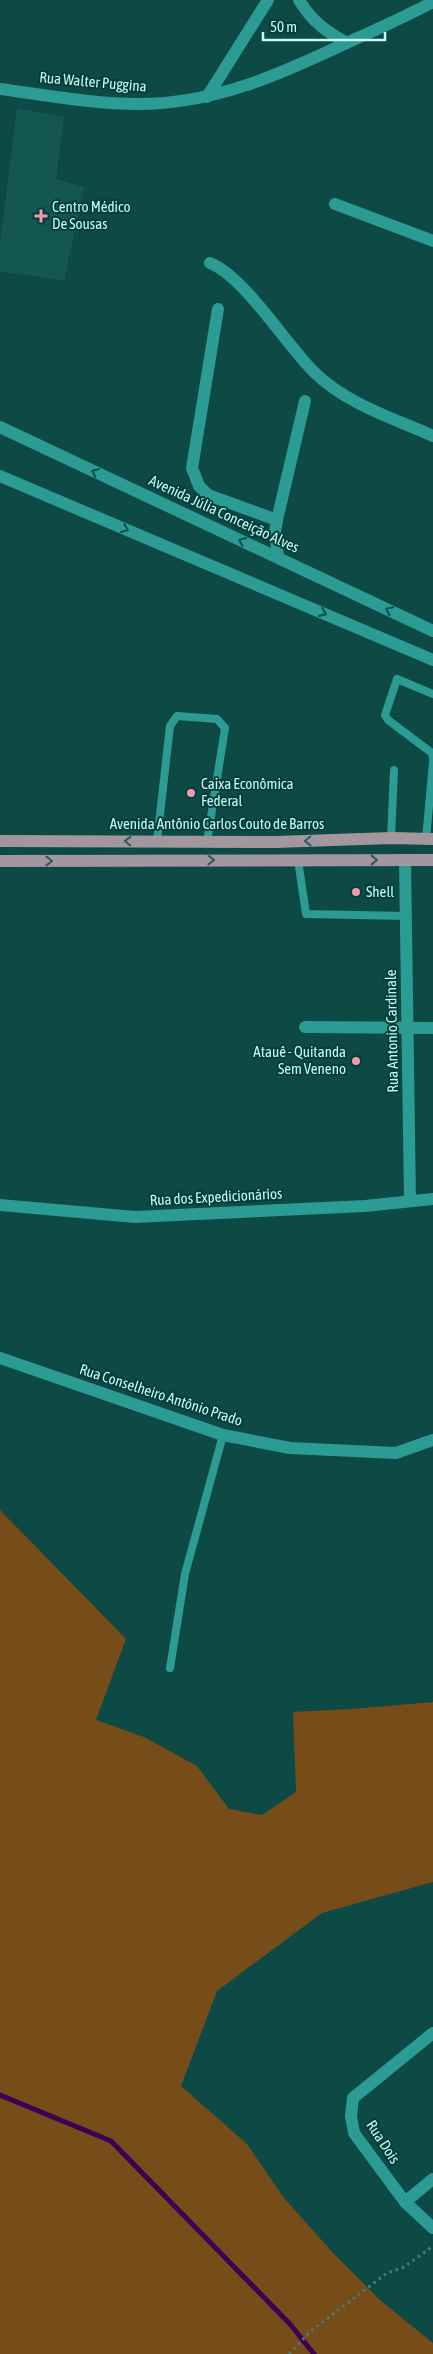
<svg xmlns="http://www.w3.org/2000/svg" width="433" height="2354" font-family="'Asap Condensed',sans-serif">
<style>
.built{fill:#145752}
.green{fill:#764c18}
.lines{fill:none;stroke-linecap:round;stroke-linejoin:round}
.stream{stroke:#380057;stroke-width:5}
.path{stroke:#457d79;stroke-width:3;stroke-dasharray:2.5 4;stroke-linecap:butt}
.lane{stroke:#2b9b93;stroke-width:8}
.street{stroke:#2b9b93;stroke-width:12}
.primary{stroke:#a2979e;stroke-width:12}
.oneway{stroke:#09514d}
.oneway2{stroke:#315959}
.poi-dot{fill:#f39aaa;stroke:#003f3b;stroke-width:2}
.labels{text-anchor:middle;stroke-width:4;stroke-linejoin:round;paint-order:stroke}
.street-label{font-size:15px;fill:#c8f7f2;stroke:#003f3b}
.poi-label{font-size:15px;fill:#c8f7f2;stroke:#003f3b;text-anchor:start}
</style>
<rect width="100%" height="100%" fill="#0d4945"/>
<polygon class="built" points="17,108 64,117 56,179 84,187 64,281 0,271 0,245"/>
<polygon class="green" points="0,1510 126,1639 96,1720 144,1737 197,1766 229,1809 262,1815 296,1792 293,1712 351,1709 433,1702 433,1882 322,1913 217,1991 181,2086 247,2144 284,2198 335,2255 381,2301 433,2343 433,2354 0,2354"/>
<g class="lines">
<polyline class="stream" points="0,2095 111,2141 290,2324 314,2354"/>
<polyline class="path" points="289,2354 311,2331 387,2273 404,2267 433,2246"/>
<g class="lane">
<polyline points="433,694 397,679 385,715 388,720 432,753 433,758"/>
<polyline points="391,838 394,770"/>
<polyline points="426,839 433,762"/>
<polyline points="157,841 170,726 177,716 217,719 225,728 207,842"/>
<polyline points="298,860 306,914 407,916"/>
<polyline points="170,1668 185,1574 223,1435"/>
</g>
<g class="street">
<path d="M299,0C312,21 325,31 347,43"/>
<path d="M0,89C46,95 93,104 139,104C213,104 279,75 344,44C374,31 404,17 433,2"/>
<polyline points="207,97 268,0"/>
<polyline points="335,204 433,241"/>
<path d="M210,263C245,277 286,345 315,373C347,404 393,418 433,436"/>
<polyline points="218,309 192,468 199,486 208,495 277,520"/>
<polyline points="0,427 433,631"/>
<polyline points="0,476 433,660"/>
<polyline points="278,557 275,532 277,520 305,401"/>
<polyline points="405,860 410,1201"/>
<polyline points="305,1027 433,1028"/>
<polyline points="0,1205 135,1217 365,1206 433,1199"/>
<polyline points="0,1358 223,1435 290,1448 396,1453 433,1440"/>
<polyline points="433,2033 353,2098 351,2116 354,2133 405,2202 433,2228"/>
<polyline points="405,2202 433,2179"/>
</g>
<g class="primary">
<polyline points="0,841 276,842 391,838 433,839"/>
<polyline points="0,861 433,860"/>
</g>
</g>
<defs><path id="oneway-chevron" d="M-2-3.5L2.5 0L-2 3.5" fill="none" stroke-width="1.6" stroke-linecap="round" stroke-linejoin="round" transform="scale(1.25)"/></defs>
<g class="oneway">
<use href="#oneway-chevron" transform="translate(95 472) rotate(-155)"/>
<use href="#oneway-chevron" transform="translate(125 529) rotate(23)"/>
<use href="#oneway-chevron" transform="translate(242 541) rotate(-155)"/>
<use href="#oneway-chevron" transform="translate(389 610) rotate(-154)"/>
<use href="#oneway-chevron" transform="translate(323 613) rotate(23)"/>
</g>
<g class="oneway2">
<use href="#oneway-chevron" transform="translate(128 841) rotate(-179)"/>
<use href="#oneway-chevron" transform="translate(308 841) rotate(179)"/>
<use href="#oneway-chevron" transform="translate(211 860)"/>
<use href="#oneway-chevron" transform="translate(374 860)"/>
<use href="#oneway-chevron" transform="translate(49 861)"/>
</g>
<g class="poi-dot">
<path d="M38.5 208.5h5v5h5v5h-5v5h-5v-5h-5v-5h5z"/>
<circle cx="191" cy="793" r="5"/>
<circle cx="356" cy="892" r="5"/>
<circle cx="356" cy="1061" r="5"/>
</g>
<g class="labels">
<g class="street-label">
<text transform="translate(93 82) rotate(5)" y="5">Rua Walter Puggina</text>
<text transform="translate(224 514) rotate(25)" y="5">Avenida Júlia Conceição Alves</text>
<text x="217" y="829">Avenida Antônio Carlos Couto de Barros</text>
<text transform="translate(392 1031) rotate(-91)" y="5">Rua Antonio Cardinale</text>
<text transform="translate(216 1197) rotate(-3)" y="5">Rua dos Expedicionários</text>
<text transform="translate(161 1395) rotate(18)" y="5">Rua Conselheiro Antônio Prado</text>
<text transform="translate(383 2142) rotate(57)" y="5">Rua Dois</text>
</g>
<g class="poi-label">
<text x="52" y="212">Centro Médico<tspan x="52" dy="17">De Sousas</tspan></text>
<text x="201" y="789">Caixa Econômica<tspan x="201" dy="17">Federal</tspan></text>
<text x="366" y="897">Shell</text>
<text x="346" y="1057" text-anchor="end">Atauê - Quitanda<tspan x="346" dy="17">Sem Veneno</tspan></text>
</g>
</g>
<path d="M263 32v8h122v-8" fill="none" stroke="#c8f7f2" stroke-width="2.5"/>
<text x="270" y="32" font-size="15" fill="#c8f7f2" stroke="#003f3b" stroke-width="4" paint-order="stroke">50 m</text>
</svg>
